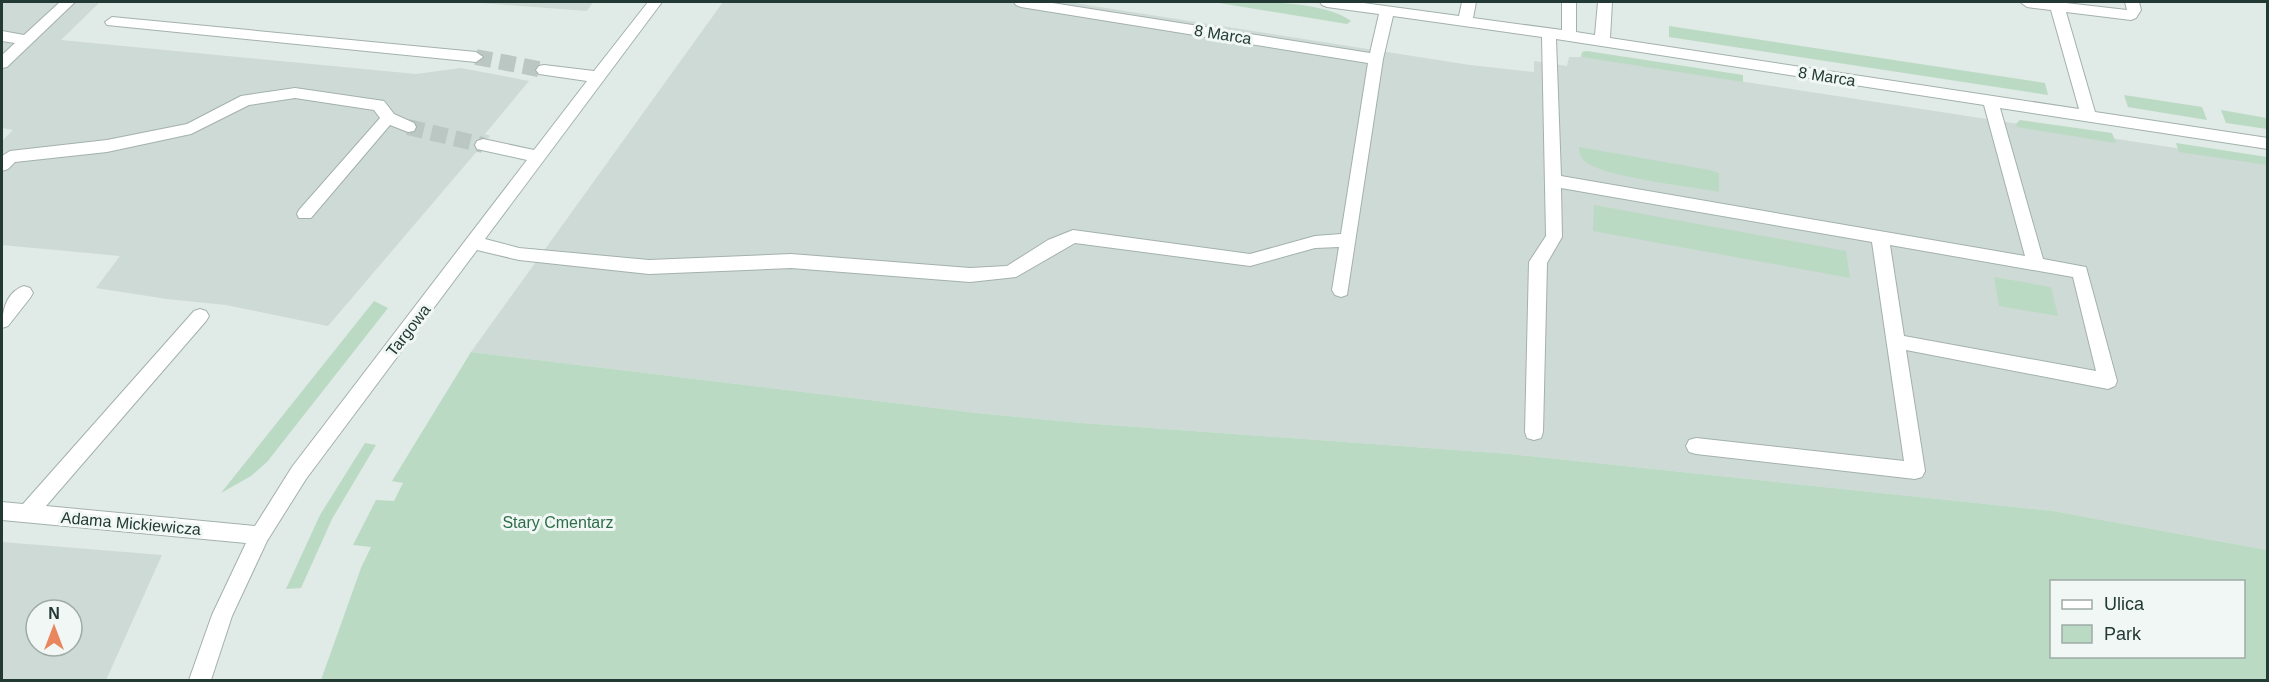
<svg xmlns="http://www.w3.org/2000/svg" width="2269" height="682" font-family="Helvetica,sans-serif">
<style>
.built{fill:#cedad5;fill-rule:evenodd}
.green{fill:#badac4;fill-rule:evenodd}
.lines{fill:none;stroke-linecap:round;stroke-linejoin:round}
.minor-tunnel{stroke:#bac7c2;stroke-width:16;stroke-dasharray:16 8;stroke-linecap:butt}
.minor-casing{stroke:#a3b1ad;stroke-width:2}
.minor{fill:#fff;fill-rule:evenodd}
.labels{text-anchor:middle;stroke-width:6;stroke-linejoin:round;paint-order:stroke}
.street-label{font-size:16px;fill:#223934;stroke:#f0f7f4}
.park-label{font-size:16px;fill:#2e6d49;stroke:#f0f7f4}
</style>
<rect width="100%" height="100%" fill="#e0eae6"/>
<g class="built">
<polygon points="2,2 100,2 61,40 416,74 461,68 529,81 485,134 490,136 328,326 226,305 167,299 96,288 120,256 2,245 2,141 13,130 2,128"/>
<polygon points="468,2 593,2 587,11"/>
<polygon points="723,2 1068,2 1470,65 1534,72 1534,61 1567,66 1569,57 1582,57 2267,162 2267,550 2053,511 1510,454 1082,423 977,413 471,352"/>
<path d="M2,542L162,555L106,680H2ZM36,610H72V646H36Z"/>
</g>
<g class="green">
<path d="M1213,2C1249,1 1323,0 1351,21L1347,24Z"/>
<polygon points="1669,26 2045,83 2048,95 1669,37"/>
<polygon points="1587,51 1743,75 1743,82 1581,57 1582,52"/>
<polygon points="2124,95 2202,107 2207,120 2128,107"/>
<polygon points="2221,110 2267,118 2267,129 2226,123"/>
<polygon points="2020,120 2112,133 2116,143 2017,127 2016,124"/>
<polygon points="2176,143 2267,157 2267,165 2179,152"/>
<path d="M1579,147L1710,170L1719,173V192C1689,186 1610,178 1587,163C1581,159 1579,153 1579,147Z"/>
<polygon points="1594,205 1846,251 1850,278 1593,231"/>
<polygon points="1994,277 2051,287 2058,316 1999,306"/>
<polygon points="374,301 388,308 267,462 251,476 221,493"/>
<path d="M471,352L977,413L1082,423L1510,454L2053,511L2267,550V680H321L361,568L371,547L353,545L376,500L394,501L403,483L392,481ZM2052,582H2244V656H2052Z"/>
<polygon points="365,443 376,445 332,519 301,588 286,589 320,515"/>
</g>
<g class="lines">
<g class="minor-tunnel">
<polyline points="476,57 544,70"/>
<polyline points="408,127 483,145"/>
</g>
<defs>
<g id="minor">
<polygon points="60,2 75,2 7,67 2,68 2,55 15,43 2,41 2,31 24,35"/>
<path d="M648,2H662L485,239L519,248L649,260L791,254L970,268L1007,266L1048,240L1073,230L1250,254L1315,236L1341,234L1368,63L1021,7L1016,5L1014,2H1046L1370,53L1379,14L1327,7L1322,5L1320,2H1356L1459,16L1462,2H1476L1473,18L1562,30V2H1576V32L1595,35L1598,2H1612L1610,38L2079,109L2051,10L2027,7L2020,2H2057L2127,10L2125,2H2139L2141,10L2136,18L2131,20L2066,12L2095,112L2268,138V149L2000,108L2043,259L2086,267L2117,381L2115,386L2108,389L1906,350L1925,471L1922,477L1915,479L1696,454L1689,452L1686,446L1689,440L1696,438L1904,461L1872,242L1561,188L1562,237L1547,263L1543,432L1541,438L1534,440L1527,438L1525,432L1529,262L1546,236L1542,37L1393,16L1383,59L1347,295L1341,297L1335,295L1332,290L1339,247L1315,248L1250,266L1075,243L1016,277L970,282L791,268L649,274L519,260L477,250L306,479L267,541L232,616L211,680H189L212,615L246,543L2,520V502L23,504L194,311L200,309L206,311L209,316L206,321L46,506L255,526L292,467L527,160L477,149L475,145L477,141L483,139L534,150L587,81L539,74L536,70L539,66L544,65L594,71ZM1556,39L1984,105L2025,256L1561,176ZM1890,245L2073,277L2096,371L1904,336Z"/>
<polygon points="112,17 476,52 483,57 476,62 107,25 105,22"/>
<polygon points="295,88 384,101 394,114 414,123 416,127 414,131 408,132 390,125 311,218 299,218 297,214 299,210 380,118 374,110 295,98 249,105 191,134 107,152 15,162 8,169 2,171 2,156 10,151 107,140 187,124 241,96"/>
<path d="M24,286L30,288L33,293L30,298L8,326L2,328C2,311 6,292 24,286Z"/>
</g>
</defs>
<use href="#minor" class="minor-casing"/>
<use href="#minor" class="minor"/>
</g>
<g class="labels">
<g class="street-label">
<text transform="translate(1223 34) rotate(9)" y="6">8 Marca</text>
<text transform="translate(1827 76) rotate(9)" y="6">8 Marca</text>
<text transform="translate(408 330) rotate(-52)" y="6">Targowa</text>
<text transform="translate(131 523) rotate(5)" y="6">Adama Mickiewicza</text>
</g>
<g class="park-label">
<text x="558" y="528">Stary Cmentarz</text>
</g>
</g>
<rect width="2269" height="682" fill="none" stroke="#223934" stroke-width="6"/>
<rect x="2050" y="580" width="195" height="78" fill="#f0f7f4" stroke="#9eaba7" stroke-width="1.5"/>
<rect x="2062" y="600" width="30" height="9" fill="#ffffff" stroke="#9eaba7" stroke-width="1.5"/>
<text x="2104" y="610" font-size="18" fill="#223934">Ulica</text>
<rect x="2062" y="625" width="30" height="18" fill="#badac4" stroke="#9eaba7" stroke-width="1.5"/>
<text x="2104" y="640" font-size="18" fill="#223934">Park</text>
<g transform="translate(54 628)"><circle r="28" fill="#f0f7f4" stroke="#9eaba7" stroke-width="1.5"/>
<path d="M0-4.5L10 22L0 15L-10 22Z" fill="#e9865e"/>
<text y="-9" font-size="16" font-weight="bold" text-anchor="middle" fill="#223934">N</text>
</g>
</svg>
